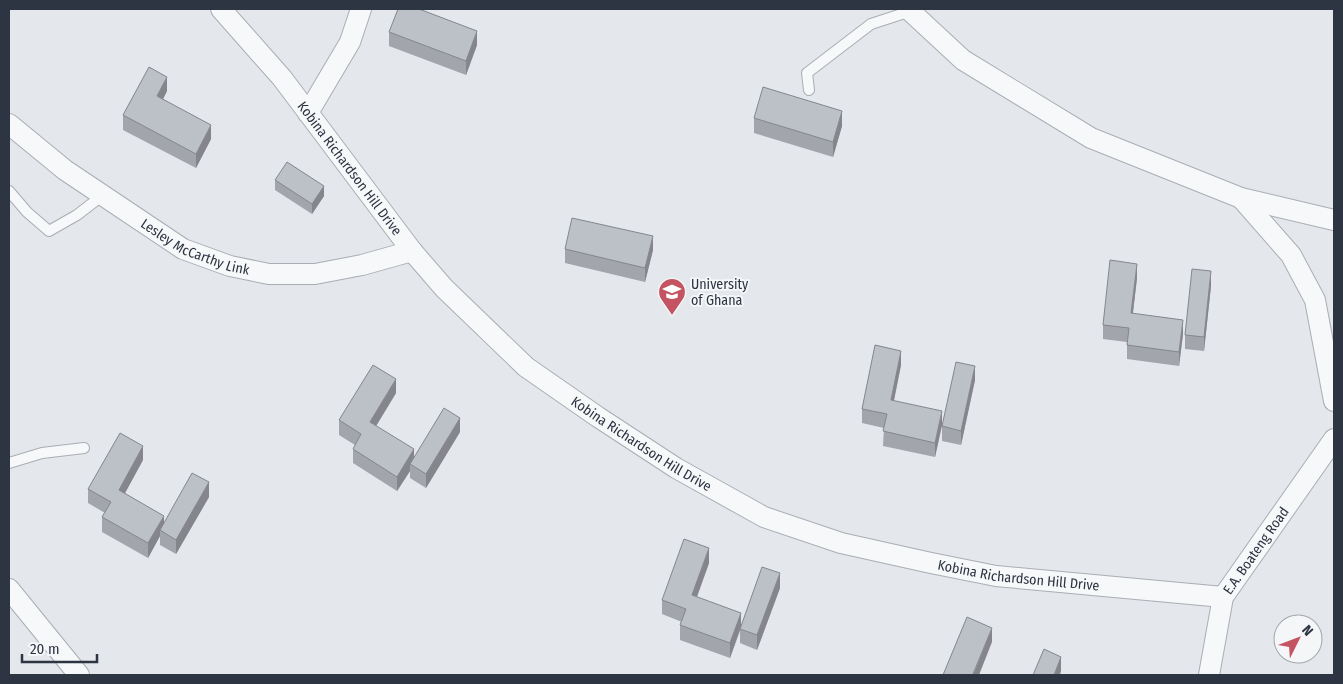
<svg xmlns="http://www.w3.org/2000/svg" width="1343" height="684" font-family="'Fira Sans Condensed',sans-serif">
<style>
.lines{fill:none;stroke-linecap:round;stroke-linejoin:round}
.lane-casing{stroke:#a9aeb5;stroke-width:12}
.street-casing{stroke:#a9aeb5;stroke-width:22}
.lane{stroke:#f7f8f9;stroke-width:10}
.street{stroke:#f7f8f9;stroke-width:20}
.wall{fill:#a2a5ab}
.shaded-wall{fill:#84868b}
.building{fill:#bcc0c7;stroke:#84868b}
.labels{text-anchor:middle;stroke-width:4;stroke-linejoin:round;paint-order:stroke}
.street-label{font-size:14px;fill:#2d3442;stroke:#f4f6f8}
.poi-label{font-size:14px;fill:#2d3442;stroke:#f4f6f8;text-anchor:start}
</style>
<rect width="100%" height="100%" fill="#e4e7eb"/>
<g class="lines">
<defs>
<g id="lane">
<polyline points="809,90 807,73 871,24 911,11"/>
<polyline points="9,191 27,212 49,231 77,215 103,195"/>
<polyline points="9,463 42,453 84,448"/>
</g>
<g id="street">
<path id="s1" d="M221,9L282,78L412,251L444,288L526,367L598,417L676,468L764,517L841,543L931,563L996,576L1223,597"/>
<polyline points="908,9 963,60 1091,138 1241,198 1334,220"/>
<polyline points="308,113 350,42 361,9"/>
<path id="s2" d="M9,124L65,170L183,249L230,266L269,274H315L362,265L412,251"/>
<polyline points="1241,198 1291,255 1315,300 1334,401"/>
<polyline points="9,589 79,675"/>
<path id="s3" d="M1209,675L1223,597L1334,439"/>
</g>
</defs>
<use href="#lane" class="lane-casing"/>
<use href="#street" class="street-casing"/>
<use href="#lane" class="lane"/>
<use href="#street" class="street"/>
</g>
<g class="wall">
<polygon points="389,32 477,45 466,75 389,46"/>
<polygon points="167,91 163,99 211,139 196,168 123,130 123,115"/>
<polygon points="754,118 842,126 833,157 754,133"/>
<polygon points="275,180 324,196 312,214 275,190"/>
<polygon points="565,249 653,250 645,282 565,263"/>
<polygon points="1137,278 1133,313 1183,334 1179,366 1127,359 1127,342 1103,339 1103,325"/>
<polygon points="1211,286 1204,351 1185,349 1185,335"/>
<polygon points="901,365 894,401 942,425 935,457 883,446 884,428 862,423 862,409"/>
<polygon points="975,380 961,445 942,441 942,426"/>
<polygon points="396,393 376,426 414,457 460,432 426,488 410,478 410,471 397,491 353,463 353,449 355,445 339,435 339,420"/>
<polygon points="143,460 125,493 164,524 209,497 176,554 160,545 160,536 148,558 102,532 102,517 105,513 88,503 88,489"/>
<polygon points="709,563 697,597 741,626 780,588 757,650 740,643 740,631 730,658 680,640 680,625 682,622 662,614 662,600"/>
</g>
<g class="shaded-wall">
<polygon points="477,31 477,45 466,75 466,61"/>
<polygon points="167,77 167,91 157,111 157,96"/>
<polygon points="842,111 842,126 833,157 833,142"/>
<polygon points="211,125 211,139 196,168 196,154"/>
<polygon points="324,186 324,196 312,214 312,204"/>
<polygon points="653,236 653,250 645,282 645,268"/>
<polygon points="1137,264 1137,278 1131,328 1131,313"/>
<polygon points="1211,271 1211,286 1204,351 1204,337"/>
<polygon points="1183,320 1183,334 1179,366 1179,352"/>
<polygon points="901,351 901,365 891,414 891,400"/>
<polygon points="975,366 975,380 961,445 961,431"/>
<polygon points="396,379 396,393 370,436 370,422"/>
<polygon points="942,411 942,425 935,457 935,443"/>
<polygon points="460,418 460,432 426,488 426,474"/>
<polygon points="143,446 143,460 119,504 119,490"/>
<polygon points="414,449 414,464 410,464 410,471 397,491 397,477"/>
<polygon points="209,482 209,497 176,554 176,540"/>
<polygon points="164,516 164,530 160,530 160,536 148,558 148,543"/>
<polygon points="709,548 709,563 692,610 692,595"/>
<polygon points="780,573 780,588 757,650 757,635"/>
<polygon points="741,613 741,628 740,629 730,658 730,643"/>
<polygon points="992,628 992,642 979,675 973,675"/>
<polygon points="1061,657 1061,671 1060,675 1054,675"/>
</g>
<g class="building">
<polygon points="398,9 419,9 477,31 466,61 389,32"/>
<polygon points="149,67 167,77 157,96 211,125 196,154 123,115"/>
<polygon points="763,87 842,111 833,142 754,118"/>
<polygon points="287,162 324,186 312,204 275,180"/>
<polygon points="572,218 653,236 645,268 565,249"/>
<polygon points="1110,260 1137,264 1131,313 1183,320 1179,352 1127,345 1129,328 1103,325"/>
<polygon points="1192,269 1211,271 1204,337 1185,335"/>
<polygon points="875,345 901,351 891,400 942,411 935,443 883,431 887,414 862,409"/>
<polygon points="956,362 975,366 961,431 942,426"/>
<polygon points="373,365 396,379 370,422 414,449 397,477 353,449 361,434 339,420"/>
<polygon points="444,408 460,418 426,474 410,464"/>
<polygon points="120,433 143,446 119,490 164,516 148,543 102,517 111,502 88,489"/>
<polygon points="192,473 209,482 176,540 160,530"/>
<polygon points="684,539 709,548 692,595 741,613 730,643 680,625 686,609 662,600"/>
<polygon points="762,567 780,573 757,635 740,629"/>
<polygon points="967,617 992,628 973,674 975,675 943,675"/>
<polygon points="1044,649 1061,657 1054,675 1033,675"/>
</g>
<defs>
<symbol id="university-pin" viewBox="-11 -11 22 30"><path d="M0 17L-7.5 6A9.5 9.5 0 1 1 7.5 6Z" fill="#c55462" stroke="#f4f6f8"/><path d="M0-5L7-2L0 1L-7-2ZM-4 1L0 2.5L4 1V4Q0 6-4 4Z" fill="#fff"/></symbol>
</defs>
<g fill-rule="evenodd">
<use href="#university-pin" x="656" y="276" width="32" height="43"/>
</g>
<g class="labels">
<g class="street-label">
<text dy="5" stroke="none"><textPath href="#s1" startOffset="205">Kobina Richardson Hill Drive</textPath></text>
<text dy="5" stroke="none"><textPath href="#s2" startOffset="225">Lesley McCarthy Link</textPath></text>
<text dy="5" stroke="none"><textPath href="#s1" startOffset="610">Kobina Richardson Hill Drive</textPath></text>
<text dy="5" stroke="none"><textPath href="#s3" startOffset="136">E.A. Boateng Road</textPath></text>
<text dy="5" stroke="none"><textPath href="#s1" startOffset="1015">Kobina Richardson Hill Drive</textPath></text>
</g>
<g class="poi-label">
<text x="691" y="289">University<tspan x="691" dy="16">of Ghana</tspan></text>
</g>
</g>
<rect width="1343" height="684" fill="none" stroke="#2d3442" stroke-width="20"/>
<g transform="translate(1298 639) rotate(48)"><circle r="24" fill="#f4f6f8" stroke="#a4a8af"/>
<path d="M0-4L9 19L0 12L-9 19Z" fill="#c55462"/>
<text y="-8" font-size="14" font-weight="bold" text-anchor="middle" fill="#2d3442">N</text>
</g>
<path d="M22 654v8h75v-8" fill="none" stroke="#2d3442" stroke-width="2.5"/>
<text x="30" y="654" font-size="15" fill="#2d3442" stroke="#f4f6f8" stroke-width="4" paint-order="stroke">20 m</text>
</svg>
